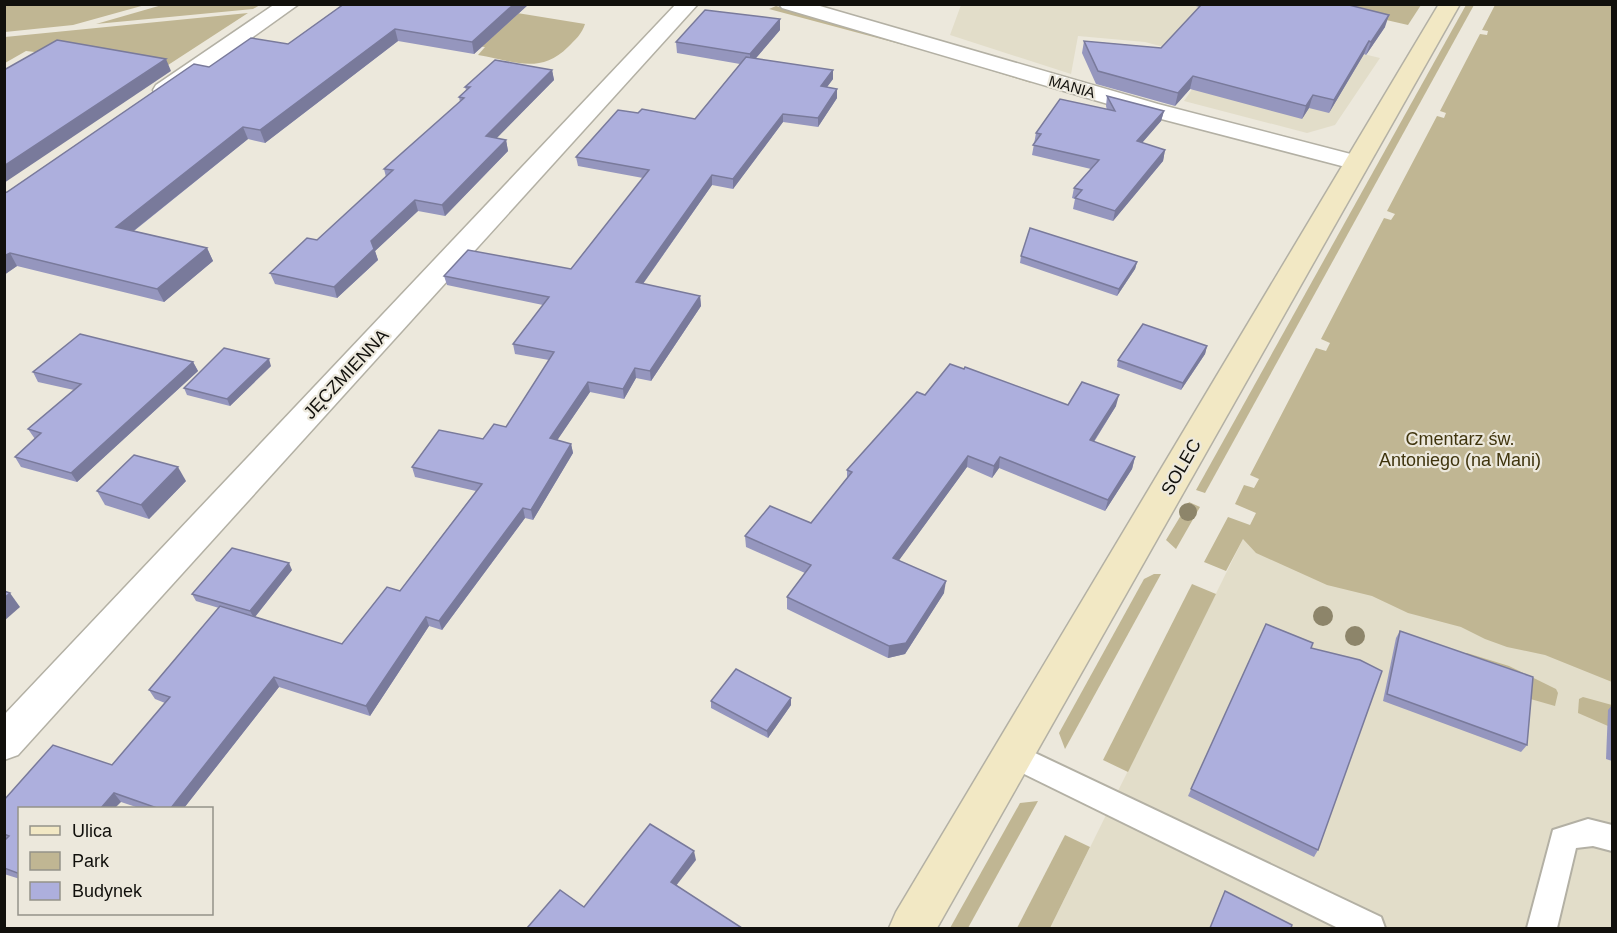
<svg xmlns="http://www.w3.org/2000/svg" width="1617" height="933" font-family="Helvetica,sans-serif">
<style>
.built{fill:#e2ddc9}
.green{fill:#c0b693}
.lines{fill:none;stroke-linecap:round;stroke-linejoin:round}
.service-casing{stroke:#b3b0a4;stroke-width:4}
.minor-casing{stroke:#b3b0a4;stroke-width:3}
.secondary-casing{stroke:#b3b0a4;stroke-width:3}
.service{fill:#fff;fill-rule:evenodd}
.minor{fill:#fff;fill-rule:evenodd}
.secondary{fill:#f2e8c4;fill-rule:evenodd}
.tree{fill:#8d856a}
.wall{fill:#9596be}
.shaded-wall{fill:#797a9b}
.building{fill:#adafdd;stroke:#797a9b;stroke-width:1.5}
.labels{text-anchor:middle;stroke-width:4.5;stroke-linejoin:round;paint-order:stroke}
.far-street-label{font-size:15px;fill:#11100c;stroke:#ece8dc}
.street-label{font-size:18px;fill:#11100c;stroke:#ece8dc}
.park-label{font-size:18px;fill:#3f340d;stroke:#ece8dc}
</style>
<rect width="100%" height="100%" fill="#ece8dc"/>
<g class="built">
<polygon points="961,5 1214,5 1204,15 1380,58 1335,125 1307,133 1184,101 1212,60 1145,42 1078,36 1071,74 950,35"/>
<polygon points="1243,539 1612,662 1612,928 1050,928"/>
</g>
<g class="green">
<polygon points="5,4 145,4 145,5 73,25 5,32"/>
<polygon points="162,5 162,4 260,5 253,9 96,24"/>
<polygon points="1321,5 1421,5 1408,25"/>
<polygon points="1466,5 1474,5 1205,493 1196,490"/>
<polygon points="1495,5 1612,5 1612,682 1545,655 1507,647 1485,639 1461,627 1408,613 1372,596 1327,585 1256,553 1243,539 1226,571 1204,562 1228,517 1250,525 1256,513 1235,504 1244,485 1254,488 1259,479 1250,475 1316,348 1326,351 1330,343 1321,339 1384,218 1391,220 1395,214 1387,211 1437,116 1444,118 1446,113 1440,111 1480,34 1487,35 1488,31 1482,30"/>
<polygon points="776,6 1029,80 1031,83 941,55 769,9"/>
<path d="M492,9L585,24C582,34 575,40 568,47C540,75 513,61 478,55L485,47L455,44Z"/>
<polygon points="248,13 165,67 26,51 5,63 5,37"/>
<polygon points="1189,502 1200,507 1176,549 1166,540"/>
<polygon points="1154,574 1161,574 1065,749 1059,733 1144,579"/>
<polygon points="1192,584 1216,594 1128,772 1103,760"/>
<polygon points="1467,653 1509,666 1556,689 1558,693 1555,706 1527,698 1459,655"/>
<polygon points="1583,697 1612,705 1608,726 1578,713 1579,699"/>
<polygon points="1038,801 968,928 950,928 1020,803"/>
<polygon points="1065,835 1090,847 1050,928 1017,928"/>
</g>
<g class="lines">
<defs>
<g id="service">
<polygon points="1014,743 1381,917 1385,928 1338,928 1004,764 1000,755 1004,746"/>
<polygon points="1588,819 1612,825 1612,851 1593,846 1576,848 1557,928 1527,928 1553,830"/>
</g>
<g id="minor">
<polygon points="275,4 299,4 172,95 164,97 156,95 153,90 156,85"/>
<polygon points="676,4 698,4 18,755 4,760 4,715"/>
<polygon points="779,4 813,4 1158,104 1366,158 1369,163 1366,168 1357,170 1142,114 782,8"/>
</g>
<polygon id="secondary" points="1439,4 1460,4 937,928 889,928 896,912"/>
</defs>
<use href="#service" class="service-casing"/>
<use href="#minor" class="minor-casing"/>
<use href="#secondary" class="secondary-casing"/>
<use href="#service" class="service"/>
<use href="#minor" class="minor"/>
<use href="#secondary" class="secondary"/>
</g>
<g class="tree">
<circle cx="1188" cy="512" r="9"/>
<circle cx="1323" cy="616" r="10"/>
<circle cx="1355" cy="636" r="10"/>
</g>
<g class="wall">
<polygon points="344,4 529,4 474,54 398,41 265,143 248,139 134,231 207,248 213,261 164,302 17,266 4,275 4,193 7,192 209,67 288,44"/>
<polygon points="1187,4 1345,4 1385,27 1366,55 1364,54 1329,113 1309,108 1302,119 1190,89 1175,106 1096,84 1082,53 1084,41 1161,48 1200,7"/>
<polygon points="780,19 780,30 756,58 833,79 827,87 837,89 837,98 818,127 783,122 733,189 712,185 643,284 700,296 701,306 651,381 636,378 624,399 590,392 557,440 571,444 573,453 533,520 525,518 442,630 429,626 370,716 279,687 184,808 139,808 121,802 20,808 20,879 4,874 4,841 5,840 4,840 4,800 112,765 165,703 155,699 149,690 219,608 196,601 192,594 292,570 255,617 342,644 400,591 476,491 415,477 412,467 483,439 506,427 549,360 515,354 513,344 543,305 447,285 444,276 571,269 643,178 578,166 576,157 638,113 695,119 740,64 677,53 676,42"/>
<polygon points="552,70 554,80 496,138 506,140 508,151 445,216 418,211 375,251 378,260 337,298 275,284 270,273 317,240 386,177 384,169 460,102 459,97 466,90 465,87"/>
<polygon points="1107,96 1164,111 1161,121 1142,143 1165,150 1163,161 1113,221 1073,209 1075,199 1072,198 1074,188 1091,169 1032,155 1036,133 1107,110 1106,106"/>
<polygon points="1021,256 1137,262 1135,269 1117,296 1020,263"/>
<polygon points="1207,346 1205,354 1181,390 1117,367 1118,360"/>
<polygon points="193,362 198,371 77,482 21,467 15,457 35,439 28,429 74,390 38,382 33,372"/>
<polygon points="271,366 230,406 187,395 184,388"/>
<polygon points="925,395 1068,405 1116,406 1094,442 1135,457 1132,469 1105,511 999,468 992,478 967,467 898,561 944,593 905,654 888,658 787,609 787,597 805,573 746,547 745,536 811,523 847,478 847,470"/>
<polygon points="186,481 149,519 105,505 97,491"/>
<polygon points="1266,624 1311,648 1318,850 1314,857 1188,796"/>
<polygon points="1400,631 1527,745 1521,752 1383,701 1396,638"/>
<polygon points="711,701 791,705 768,738 711,708"/>
<polygon points="1612,705 1612,761 1606,759 1608,710"/>
</g>
<g class="shaded-wall">
<polygon points="514,4 529,4 474,54 472,42"/>
<polygon points="1389,15 1385,27 1366,55 1371,42"/>
<polygon points="780,19 780,30 750,65 750,54"/>
<polygon points="395,29 398,41 265,143 260,130"/>
<polygon points="1369,41 1364,54 1329,113 1334,100"/>
<polygon points="166,59 171,71 4,183 4,166"/>
<polygon points="552,70 554,80 488,147 486,136"/>
<polygon points="833,70 833,79 821,95 821,86"/>
<polygon points="1193,76 1190,89 1175,106 1178,93"/>
<polygon points="837,89 837,98 818,127 818,118"/>
<polygon points="1313,95 1309,108 1302,119 1306,106"/>
<polygon points="1164,111 1161,121 1134,152 1137,141"/>
<polygon points="783,114 783,122 733,189 733,179"/>
<polygon points="243,127 248,139 122,240 116,227"/>
<polygon points="506,140 508,151 445,216 442,205"/>
<polygon points="1165,150 1163,161 1113,221 1115,211"/>
<polygon points="712,175 712,185 637,292 636,282"/>
<polygon points="415,200 418,211 375,251 378,260 337,298 334,287 371,241"/>
<polygon points="207,248 213,261 164,302 157,289"/>
<polygon points="10,253 17,266 4,275 4,256"/>
<polygon points="1137,262 1135,269 1117,296 1119,289"/>
<polygon points="700,296 701,306 651,381 650,371"/>
<polygon points="1207,346 1205,354 1181,390 1183,383"/>
<polygon points="269,359 271,366 230,406 227,399"/>
<polygon points="193,362 198,371 77,482 71,473"/>
<polygon points="635,368 636,378 624,399 623,389"/>
<polygon points="588,382 590,392 552,448 550,438"/>
<polygon points="1119,395 1116,406 1087,452 1090,440"/>
<polygon points="571,444 573,453 533,520 531,510"/>
<polygon points="968,456 967,467 892,570 893,558"/>
<polygon points="1000,457 999,468 992,478 994,466"/>
<polygon points="1135,457 1132,469 1105,511 1108,500"/>
<polygon points="178,467 186,481 149,519 141,505"/>
<polygon points="523,508 525,518 442,630 439,621"/>
<polygon points="289,563 292,570 254,618 250,611"/>
<polygon points="946,581 944,593 905,654 888,658 889,646"/>
<polygon points="10,593 20,607 4,621 4,598"/>
<polygon points="426,617 429,626 370,716 366,706"/>
<polygon points="274,677 279,687 184,808 171,808"/>
<polygon points="791,698 791,705 768,738 767,731"/>
<polygon points="114,793 121,802 115,808 101,808"/>
<polygon points="694,851 696,860 672,891 671,882"/>
</g>
<g class="building">
<polygon points="344,4 514,4 472,42 395,29 260,130 243,127 116,227 207,248 157,289 10,253 4,256 4,193 7,192 194,64 209,67 251,38 288,44"/>
<polygon points="1202,4 1345,4 1389,15 1371,42 1369,41 1334,100 1313,95 1306,106 1193,76 1178,93 1098,71 1084,41 1161,48"/>
<polygon points="705,10 780,19 750,54 676,42"/>
<polygon points="57,40 166,59 4,166 4,70"/>
<polygon points="746,57 833,70 821,86 837,89 818,118 783,114 733,179 712,175 636,282 700,296 650,371 635,368 623,389 588,382 550,438 571,444 531,510 523,508 439,621 426,617 366,706 274,677 171,808 157,808 114,793 101,808 20,808 20,874 4,868 4,841 9,836 4,834 4,800 53,745 112,765 170,697 149,690 220,606 342,644 387,587 400,591 482,484 412,467 439,430 483,439 494,424 506,427 554,352 513,344 549,297 444,276 468,250 571,269 649,170 576,157 618,110 638,113 642,109 695,119"/>
<polygon points="495,60 552,70 486,136 506,140 442,205 415,200 371,241 374,249 334,287 270,273 307,238 317,240 393,170 384,169 464,98 459,97 470,87 465,87"/>
<polygon points="1107,96 1164,111 1137,141 1165,150 1115,211 1075,198 1082,190 1074,188 1099,160 1033,145 1041,134 1036,133 1060,99 1115,111"/>
<polygon points="1030,228 1137,262 1119,289 1021,256"/>
<polygon points="1143,324 1207,346 1183,383 1118,360"/>
<polygon points="80,334 193,362 71,473 15,457 41,433 28,429 81,384 33,372"/>
<polygon points="224,348 269,359 227,399 184,388"/>
<polygon points="950,364 964,369 965,367 1068,405 1082,382 1119,395 1090,440 1135,457 1108,500 1000,457 994,466 968,456 893,558 946,581 906,643 889,646 787,597 811,565 745,536 770,506 811,523 852,472 847,470 917,392 925,395"/>
<polygon points="134,455 178,467 141,505 97,491"/>
<polygon points="232,548 289,563 250,611 192,594"/>
<polygon points="4,591 10,593 4,598"/>
<polygon points="1266,624 1313,643 1311,648 1360,660 1382,671 1318,850 1191,789"/>
<polygon points="1400,631 1533,677 1527,745 1387,694"/>
<polygon points="736,669 791,698 767,731 711,701"/>
<polygon points="650,824 694,851 671,882 742,928 527,928 560,890 584,907"/>
<polygon points="1225,891 1292,925 1291,928 1210,928"/>
</g>
<g class="labels">
<g class="far-street-label">
<text transform="translate(1072 87) rotate(16)" y="5">MANIA</text>
</g>
<g class="street-label">
<text transform="translate(346 374) rotate(-47)" y="6">JĘCZMIENNA</text>
<text transform="translate(1181 467) rotate(-60)" y="6">SOLEC</text>
</g>
<g class="park-label">
<text x="1460" y="445">Cmentarz św.<tspan x="1460" dy="21">Antoniego (na Mani)</tspan></text>
</g>
</g>
<rect width="1617" height="933" fill="none" stroke="#11100c" stroke-width="12"/>
<rect x="18" y="807" width="195" height="108" fill="#ece8dc" stroke="#949289" stroke-width="1.5"/>
<rect x="30" y="826" width="30" height="9" fill="#f2e8c4" stroke="#949289" stroke-width="1.5"/>
<text x="72" y="837" font-size="18" fill="#11100c">Ulica</text>
<rect x="30" y="852" width="30" height="18" fill="#c0b693" stroke="#949289" stroke-width="1.5"/>
<text x="72" y="867" font-size="18" fill="#11100c">Park</text>
<rect x="30" y="882" width="30" height="18" fill="#adafdd" stroke="#949289" stroke-width="1.5"/>
<text x="72" y="897" font-size="18" fill="#11100c">Budynek</text>
</svg>
